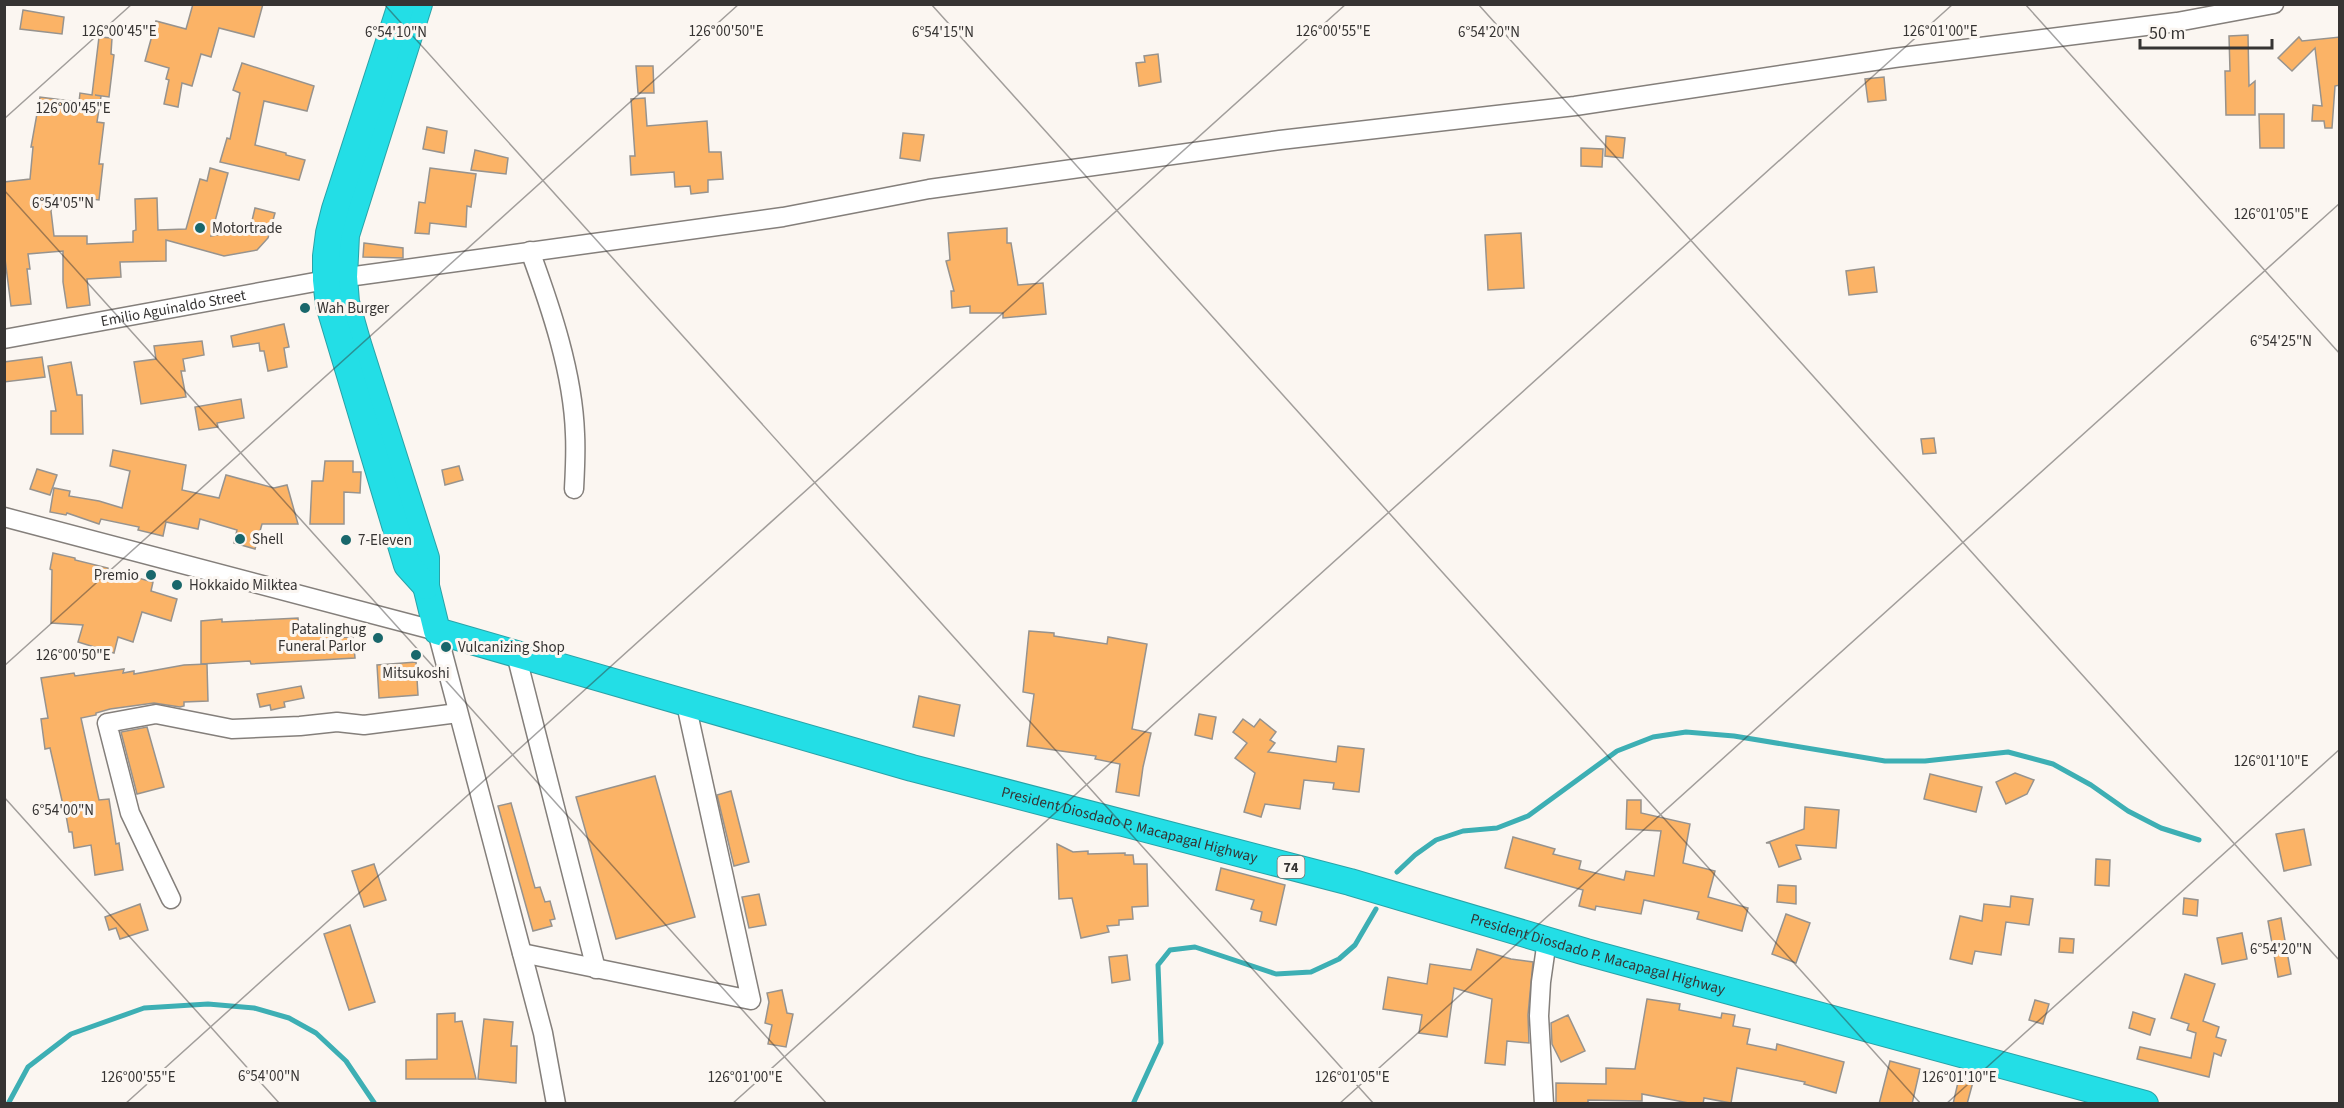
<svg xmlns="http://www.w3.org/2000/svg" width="2344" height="1108" font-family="'Source Sans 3',sans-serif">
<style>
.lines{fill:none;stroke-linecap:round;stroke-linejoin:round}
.stream{stroke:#3dafb4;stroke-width:5}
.building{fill:#fbb366;stroke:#97938e;stroke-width:1.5}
.minor-casing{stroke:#847f7b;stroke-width:21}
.highway-casing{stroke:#2aa2a7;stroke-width:28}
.minor{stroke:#fff;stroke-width:18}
.highway{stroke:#23dee6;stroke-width:26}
.ticks{fill:none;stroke:#363433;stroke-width:1.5;stroke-opacity:0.45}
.poi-dot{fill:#19676b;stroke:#fbf6f1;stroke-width:2}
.labels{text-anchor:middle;stroke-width:6;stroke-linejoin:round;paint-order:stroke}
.shield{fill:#fbf6f1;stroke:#716e6c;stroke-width:1.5}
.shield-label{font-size:14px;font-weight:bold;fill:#363433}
.poi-label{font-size:15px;fill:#363433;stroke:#fbf6f1;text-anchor:start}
.street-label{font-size:15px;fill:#363433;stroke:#fbf6f1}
.ticks-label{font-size:15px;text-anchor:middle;fill:#363433;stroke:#fbf6f1;stroke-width:6;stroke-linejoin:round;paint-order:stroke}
</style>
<rect width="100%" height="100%" fill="#fbf6f1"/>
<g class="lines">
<g class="stream">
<polyline points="1397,872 1415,855 1436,840 1463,831 1497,828 1528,816 1617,751 1653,737 1686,732 1734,736 1885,761 1925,761 2008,752 2053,764 2091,785 2128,811 2161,828 2199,840"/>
<polyline points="8,1104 28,1067 71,1034 144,1008 208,1004 254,1008 289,1018 316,1033 346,1061 375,1104"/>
<polyline points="1133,1104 1161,1043 1158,965 1170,950 1195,947 1276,974 1311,972 1339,959 1355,945 1376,909"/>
</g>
</g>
<g class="building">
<polygon points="193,4 263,4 254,37 219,28 211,57 201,54 192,86 182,83 178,107 164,104 169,80 166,79 169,68 145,61 156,21 186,29"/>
<polygon points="23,10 64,17 62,34 20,29"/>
<polygon points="2248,35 2249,86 2255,81 2255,115 2226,115 2225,71 2230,71 2229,36"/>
<polygon points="99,37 112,38 111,54 114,55 109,97 95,95 101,96 97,122 104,123 99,164 103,164 99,200 54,195 51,211 54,236 87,236 87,244 133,242 133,231 136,230 135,199 157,198 158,230 186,229 200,179 207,181 210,168 228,173 211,236 250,229 255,208 275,213 268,238 257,250 224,256 166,240 166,261 120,262 121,277 87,279 90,305 67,308 63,282 63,251 28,254 30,269 27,269 31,304 11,306 4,251 4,182 30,179 33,147 31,147 40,97 79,102 80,93 92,95"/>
<polygon points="2299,37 2302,41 2340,37 2340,85 2335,86 2332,128 2325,128 2324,121 2312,121 2313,105 2322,106 2315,48 2292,71 2278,58"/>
<polygon points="1158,54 1161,82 1139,86 1136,63 1145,62 1144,56"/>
<polygon points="242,63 314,86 307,111 264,101 255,145 286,153 286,155 305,160 299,180 220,162 227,138 230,139 240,93 233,90"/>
<polygon points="636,66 653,66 654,93 638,93"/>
<polygon points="1884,77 1886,100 1868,102 1865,79"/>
<polygon points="645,98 647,126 707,121 709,152 721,152 723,179 708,180 708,192 691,194 690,186 675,187 674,172 631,175 630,156 635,156 631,99"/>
<polygon points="2259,114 2284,114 2284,148 2260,148"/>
<polygon points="427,127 447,131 444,153 423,149"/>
<polygon points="903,133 924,135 920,161 900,158"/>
<polygon points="1606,136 1625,138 1623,158 1605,156"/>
<polygon points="1581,148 1603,149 1602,167 1581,166"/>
<polygon points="475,150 508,158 506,174 471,170"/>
<polygon points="430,168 476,174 471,207 467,206 466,227 430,223 429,234 415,233 419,202 425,203"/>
<polygon points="1007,228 1007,243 1011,243 1018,285 1043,283 1046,314 1003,318 1003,313 970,313 970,306 952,308 951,291 954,291 946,261 950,260 948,233"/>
<polygon points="1521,233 1524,288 1488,290 1485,235"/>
<polygon points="364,243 403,248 403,258 363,257"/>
<polygon points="1874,267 1877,292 1849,295 1846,271"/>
<polygon points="284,324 289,347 284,348 287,367 268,371 264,351 260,351 259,343 233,347 231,336"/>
<polygon points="202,341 204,355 183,359 185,371 181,371 186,397 141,404 134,362 156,359 154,346"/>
<polygon points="42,357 45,377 4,382 4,362"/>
<polygon points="71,362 77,395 82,395 83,434 51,434 51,411 56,411 48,366"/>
<polygon points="241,399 244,418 217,423 218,427 199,430 195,407"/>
<polygon points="1934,438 1936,453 1923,454 1921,439"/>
<polygon points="113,450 186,465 182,490 219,498 226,475 274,488 287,485 298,524 262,524 255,549 234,543 237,530 200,519 198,529 166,522 163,536 138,530 139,527 101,519 99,524 67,513 66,515 50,512 54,488 70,491 69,496 99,501 122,508 130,471 110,466"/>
<polygon points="325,461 353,461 353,472 361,472 360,493 344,492 344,524 310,524 312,481 323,481"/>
<polygon points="459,466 463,480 445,485 442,470"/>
<polygon points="37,469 57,475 50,495 30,489"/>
<polygon points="53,553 75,558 75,560 108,568 108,570 153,582 151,591 177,599 171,621 142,612 133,642 118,637 114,653 78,642 83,625 51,623 52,570 50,569"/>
<polygon points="298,618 299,630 329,628 330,638 353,637 355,658 251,664 250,661 201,664 201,621 222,619 222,622"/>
<polygon points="1029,631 1054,633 1054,636 1107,644 1108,637 1147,644 1132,729 1151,733 1143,767 1139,796 1116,792 1120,764 1095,759 1096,756 1027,746 1034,694 1023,692"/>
<polygon points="416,662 418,695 379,698 377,665"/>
<polygon points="207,664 208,701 184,702 184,706 180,707 154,703 110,709 96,713 96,715 81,718 99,800 109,799 116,844 119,843 123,870 95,875 91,845 74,848 72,832 69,832 64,804 63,805 50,748 45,749 41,719 48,718 41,678 74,673 75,676 124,669 123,673 134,671 134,674 184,665"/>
<polygon points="301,686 304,698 284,702 285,707 271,710 270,705 260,707 257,694"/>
<polygon points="919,696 960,705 954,736 913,727"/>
<polygon points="1199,714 1216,717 1212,739 1195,735"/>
<polygon points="1243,719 1254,727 1260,719 1276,732 1270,740 1275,743 1268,752 1336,762 1338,746 1364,749 1359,792 1333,789 1334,783 1304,780 1300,809 1265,804 1261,817 1244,812 1255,773 1235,758 1247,743 1233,732"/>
<polygon points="147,727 164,787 137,794 121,732"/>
<polygon points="2015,773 2034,780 2027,794 2006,804 1996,782"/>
<polygon points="1930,774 1982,787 1976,812 1924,799"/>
<polygon points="655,776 695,917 616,939 576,797"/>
<polygon points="731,791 749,862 734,866 717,795"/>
<polygon points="1627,800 1641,800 1641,813 1690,824 1683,863 1715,871 1708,897 1748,908 1742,931 1697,919 1699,912 1644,900 1641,914 1596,906 1595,910 1579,906 1583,890 1505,868 1513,837 1555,849 1553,854 1581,861 1579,869 1624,880 1626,871 1654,876 1661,831 1626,829"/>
<polygon points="511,803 535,888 540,887 545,902 550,901 555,919 550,920 552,926 533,931 498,806"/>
<polygon points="1805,807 1839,810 1836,848 1796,845 1801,859 1779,867 1770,843 1766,843 1804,829"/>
<polygon points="2304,829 2311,865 2284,871 2276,834"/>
<polygon points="1057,844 1073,852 1088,851 1088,854 1125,853 1125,855 1133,855 1134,864 1147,864 1148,906 1132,907 1133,919 1119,920 1119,925 1107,926 1109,932 1081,938 1072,898 1059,899"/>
<polygon points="2096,859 2110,860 2109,886 2095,885"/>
<polygon points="374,864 386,900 364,907 352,871"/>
<polygon points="1221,868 1285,885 1276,925 1260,921 1262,912 1251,909 1254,900 1216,890"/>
<polygon points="1778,885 1796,886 1796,904 1777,902"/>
<polygon points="759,894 766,925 749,928 742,897"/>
<polygon points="2011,896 2033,899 2029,925 2006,922 2001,955 1975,951 1972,964 1950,959 1960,916 1982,921 1984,904 2010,907"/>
<polygon points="2184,898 2198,900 2197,916 2183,914"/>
<polygon points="140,904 148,930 120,939 116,928 109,930 105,917"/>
<polygon points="1786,914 1810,923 1796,963 1772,954"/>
<polygon points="2281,918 2291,974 2278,977 2268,921"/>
<polygon points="350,925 375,1002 349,1010 324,934"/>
<polygon points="2242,933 2247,959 2222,964 2217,938"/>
<polygon points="2060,938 2074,939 2073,953 2059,952"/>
<polygon points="1477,949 1511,959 1533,962 1528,1015 1529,1043 1507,1041 1505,1065 1485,1063 1492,999 1454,988 1447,1037 1419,1033 1422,1015 1383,1009 1388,977 1427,984 1430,964 1471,970"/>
<polygon points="1127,955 1130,980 1112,983 1109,957"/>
<polygon points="2185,974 2215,984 2203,1021 2219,1027 2216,1037 2226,1040 2221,1056 2214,1053 2209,1077 2137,1059 2140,1047 2191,1058 2196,1033 2187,1030 2189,1024 2171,1018"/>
<polygon points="782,990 787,1013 793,1014 786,1047 768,1044 772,1025 765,1023 769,1002 767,993"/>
<polygon points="1647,999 1680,1004 1679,1010 1721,1018 1722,1013 1735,1015 1733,1026 1750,1029 1747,1044 1776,1050 1777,1044 1844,1062 1836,1093 1804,1084 1805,1082 1737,1068 1731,1103 1704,1098 1703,1104 1694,1104 1642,1094 1642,1101 1588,1100 1588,1104 1556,1104 1556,1083 1606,1084 1606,1068 1635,1069"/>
<polygon points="2035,1000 2049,1004 2043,1024 2029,1020"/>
<polygon points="2133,1012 2155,1019 2150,1035 2129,1028"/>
<polygon points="455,1013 455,1022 462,1021 476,1079 406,1079 406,1060 437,1059 437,1014"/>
<polygon points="1568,1015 1585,1051 1561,1062 1552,1044 1551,1023"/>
<polygon points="484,1019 513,1022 511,1046 517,1046 516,1083 478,1079"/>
<polygon points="1890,1061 1920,1069 1912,1104 1879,1104"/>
<polygon points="1959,1078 1973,1082 1967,1104 1953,1104"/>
</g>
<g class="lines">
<defs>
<g id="minor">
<path d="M530,251C551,308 573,373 575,434C576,452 575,470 574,489"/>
<path id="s1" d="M4,339L326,280L783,217L929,189L1280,140L1575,106L1894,58L2177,22L2274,4"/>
<polyline points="4,517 437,631 543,1033 556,1104"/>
<polyline points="516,654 596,969"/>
<polyline points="171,899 130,813 107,723 156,714 232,729 300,726 337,722 364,725 458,713"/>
<polyline points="522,953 751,1000 686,704"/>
<polyline points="1544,1104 1539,1016 1541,982 1547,940"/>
</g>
<g id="highway">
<path id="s2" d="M419,4L346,235L344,277L346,302L358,344L426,558V586L437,631L912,768L1350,882L1586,952L2145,1104"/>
<polyline points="400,8 335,209 329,233 326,256 326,280 329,305 407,565 426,586"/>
</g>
</defs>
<use href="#minor" class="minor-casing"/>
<use href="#highway" class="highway-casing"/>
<use href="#minor" class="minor"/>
<use href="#highway" class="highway"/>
</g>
<path class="ticks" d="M384,4L1374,1104M931,4L1921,1104M1478,4L2340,961M2025,4L2340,354M4,119L132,4M4,190L827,1104M4,666L739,4M4,797L280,1104M125,1104L1346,4M732,1104L1953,4M1339,1104L2340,203M1946,1104L2340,749"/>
<g class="poi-dot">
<circle cx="200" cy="228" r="6"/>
<circle cx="305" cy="308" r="6"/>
<circle cx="240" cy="539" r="6"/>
<circle cx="346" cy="540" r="6"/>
<circle cx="151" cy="575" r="6"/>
<circle cx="177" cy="585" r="6"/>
<circle cx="378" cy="638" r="6"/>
<circle cx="446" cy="647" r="6"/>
<circle cx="416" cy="655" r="6"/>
</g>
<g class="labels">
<rect class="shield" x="1277.5" y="856" width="27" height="22" rx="4.5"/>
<g class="shield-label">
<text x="1291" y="872">74</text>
</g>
<g class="poi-label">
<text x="212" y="233">Motortrade</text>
<text x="317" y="313">Wah Burger</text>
<text x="252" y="544">Shell</text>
<text x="358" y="545">7-Eleven</text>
<text x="139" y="580" text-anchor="end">Premio</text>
<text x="189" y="590">Hokkaido Milktea</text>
<text x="366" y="634" text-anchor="end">Patalinghug<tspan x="366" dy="17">Funeral Parlor</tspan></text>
<text x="458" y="652">Vulcanizing Shop</text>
<text x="416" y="678" text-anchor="middle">Mitsukoshi</text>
</g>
<g class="street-label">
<text dy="5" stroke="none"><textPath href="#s1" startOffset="172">Emilio Aguinaldo Street</textPath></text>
<text dy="5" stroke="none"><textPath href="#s2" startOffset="1371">President Diosdado P. Macapagal Highway</textPath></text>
<text dy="5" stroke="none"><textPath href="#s2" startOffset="1857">President Diosdado P. Macapagal Highway</textPath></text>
</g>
</g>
<g class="ticks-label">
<text x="1333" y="36">126°00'55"E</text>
<text x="1940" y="36">126°01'00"E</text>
<text x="119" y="36">126°00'45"E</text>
<text x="726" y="36">126°00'50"E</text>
<text x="396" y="37">6°54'10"N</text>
<text x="943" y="37">6°54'15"N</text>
<text x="1489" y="37">6°54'20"N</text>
<text x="73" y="113">126°00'45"E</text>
<text x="63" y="208">6°54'05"N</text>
<text x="2271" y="219">126°01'05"E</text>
<text x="2281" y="346">6°54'25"N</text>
<text x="73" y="660">126°00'50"E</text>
<text x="2271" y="766">126°01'10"E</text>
<text x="63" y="815">6°54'00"N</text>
<text x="2281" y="954">6°54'20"N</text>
<text x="269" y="1081">6°54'00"N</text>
<text x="138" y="1082">126°00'55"E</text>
<text x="745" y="1082">126°01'00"E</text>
<text x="1352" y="1082">126°01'05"E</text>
<text x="1959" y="1082">126°01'10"E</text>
</g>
<rect width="2344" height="1108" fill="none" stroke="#363433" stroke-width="12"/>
<path d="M2140 39v9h132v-9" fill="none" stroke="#363433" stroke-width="3"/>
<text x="2149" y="39" font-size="18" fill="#363433" stroke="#fbf6f1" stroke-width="4.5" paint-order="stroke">50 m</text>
</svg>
